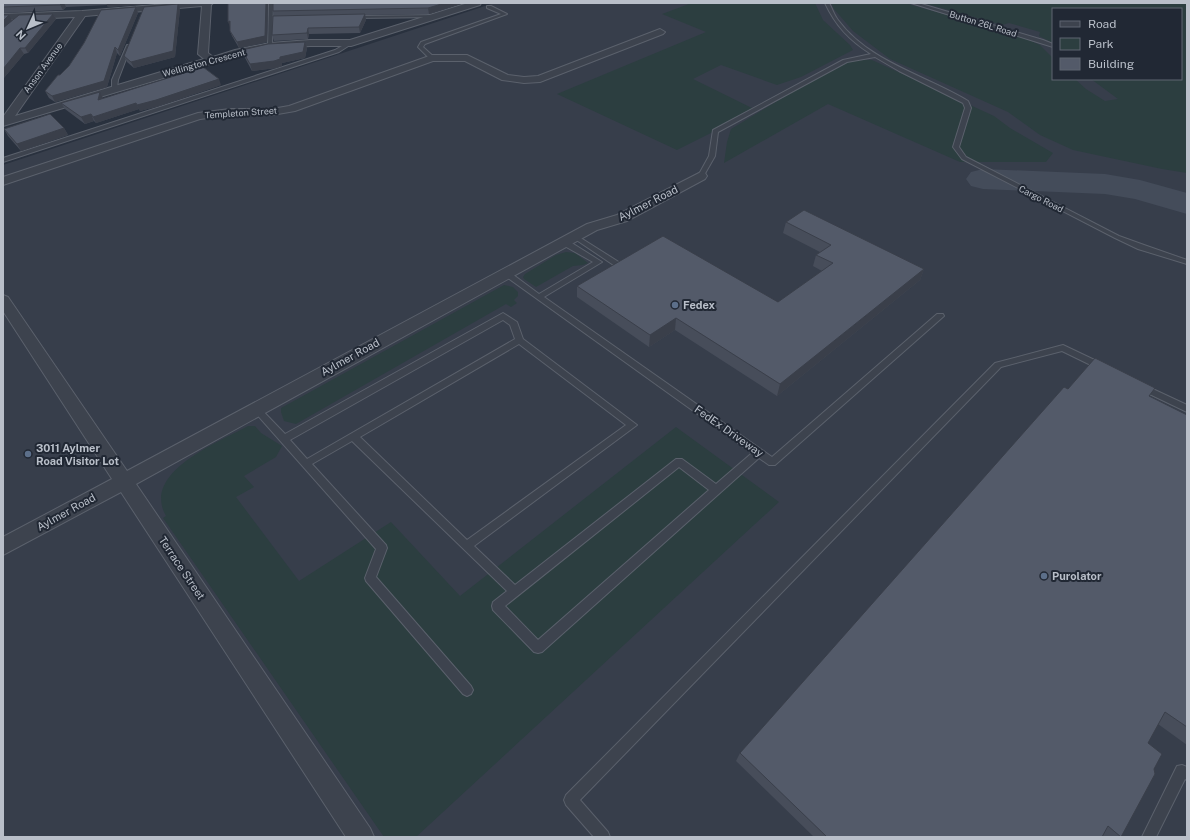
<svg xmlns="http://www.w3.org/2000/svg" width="1190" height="840" font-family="'Public Sans',sans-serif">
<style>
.airport{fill:#373e4b;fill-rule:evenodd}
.green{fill:#2c3e40}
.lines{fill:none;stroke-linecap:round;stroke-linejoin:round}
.taxiway{fill:#444c5a;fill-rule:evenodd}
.service-casing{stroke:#5b616c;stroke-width:2}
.minor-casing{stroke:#5b616c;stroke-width:2}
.service{fill:#3d434e;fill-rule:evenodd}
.minor{fill:#3d434e;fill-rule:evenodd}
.wall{fill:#474d5a}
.shaded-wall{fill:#3a3f4a}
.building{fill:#535a69;stroke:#3a3f4a}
.service-dot{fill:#5c6f8a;stroke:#212834;stroke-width:1.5}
.labels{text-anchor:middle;stroke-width:4;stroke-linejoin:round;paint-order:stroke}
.far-street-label{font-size:9px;fill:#b9bfc9;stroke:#212834}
.street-label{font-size:11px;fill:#b9bfc9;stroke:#212834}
.poi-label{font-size:11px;font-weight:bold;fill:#b9bfc9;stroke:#212834;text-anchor:start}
</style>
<rect width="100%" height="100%" fill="#29313e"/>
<path class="airport" d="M494,3H1187V837H3V165ZM1053,9H1181V79H1053Z"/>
<g class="green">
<polygon points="705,3 815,3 823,20 850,45 853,50 801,77 777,85 721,65 693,79 754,109 715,131 677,150 557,94 706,32 662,14 689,4"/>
<polygon points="831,3 905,3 1022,37 1040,45 1053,58 1053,79 1075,79 1086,89 1105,101 1118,99 1091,79 1181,79 1181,9 1053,9 1053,43 1039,36 1040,32 1009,23 1002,25 923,3 1187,3 1187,173 1162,169 1073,150 1040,135 1008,112 890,59 853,31 834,9"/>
<polygon points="854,59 872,60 994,116 1010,128 1053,153 1046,162 960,162 828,104 724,163 727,142 731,129 842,62"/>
<polygon points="566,252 575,253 588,263 583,265 573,266 536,287 524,279 523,277 525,274 556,255"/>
<polygon points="504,285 513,287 518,292 518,296 514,300 517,303 511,307 506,304 296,424 284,421 281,412 281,408"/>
<path d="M248,426H255L261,433L282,446L276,457L244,476L254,487L236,497L299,581L391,522L460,596L676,427L779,502L416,837H384L163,518L166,516C141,472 219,442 248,426Z"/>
</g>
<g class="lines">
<polygon class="taxiway" points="983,169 1105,174 1140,180 1187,193 1187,214 1135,199 1105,194 983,189 971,186 966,179 971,172"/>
<defs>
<g id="service">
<polygon points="269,3 273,3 272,46 270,47 268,46"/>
<path d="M825,3H829C832,8 834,15 838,20C869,62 925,75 968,101L971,108L959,147L966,157L1119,236L1144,245L1187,260V264L1138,249L1115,238L962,159L953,147L965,108L963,103L899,71L875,57L847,62L718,132L715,156L703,177H699L698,176L709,156L713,130L843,60L871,54C849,40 836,26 825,3Z"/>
<polygon points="911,3 918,3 1043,40 1053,44 1053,47"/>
<polygon points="487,6 491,6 507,14 425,44 423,47 434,57 434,59 430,59 418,47 421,42 501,14 487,8"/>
<polygon points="438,15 440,17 355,18 353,17 355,16"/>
<polygon points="349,42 353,43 339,52 3,162 3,158 335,50"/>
<polygon points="127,45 131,46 118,80 117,88 112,89 112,80"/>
<polygon points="574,234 576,235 625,266 624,268 618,268 572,237 572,235"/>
<path d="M561,240H567L602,262L544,297L772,457L937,314H943L944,316L775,465H769L759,458L542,652L538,653L534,652L493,610L492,606L493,602L507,591L352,441L312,464L386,545L387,548L376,577L471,686L473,690L471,694L467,696L463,694L366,581L365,578L376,549L252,409L256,406L259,407L285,434L503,313L517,322L523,339L637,425L474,546L515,585L676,459H682L716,484L752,453L501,273L505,271H508L539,294L593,262L561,244ZM503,320L510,325L515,339L307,459L290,440ZM519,344L626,425L467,540L360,437ZM679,467L709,490L538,640L505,606Z"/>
<polygon points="1063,345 1105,365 1106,367 1105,369 1099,369 1062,351 1001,367 580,800 608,832 610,837 594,837 566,805 564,800 566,795 995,363"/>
<polygon points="1142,384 1187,405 1187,412 1139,389 1138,387"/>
<polygon points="1182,765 1187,767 1187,780 1185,779 1156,837 1142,837 1177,766"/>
</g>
<g id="minor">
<path d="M179,3H213L211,5L208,53L213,57L235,50L270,43L310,40H350L468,3H481L480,5L351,46H310L270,49L237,56L3,126V117L75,17L3,20V14L82,11ZM202,6L198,54L204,59L15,116L85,16Z"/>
<polygon points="660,29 665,32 663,34 540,82 524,83 502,80 465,61 433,61 295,111 272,115 230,115 200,119 3,185 3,177 198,113 230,109 272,109 289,106 432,55 467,55 508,75 524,77 538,76"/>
<polygon points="701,172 705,173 707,176 705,179 627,221 597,230 136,484 370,828 374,837 346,837 121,492 3,555 3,537 112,479 3,311 3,295 8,297 127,471 587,224 617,215"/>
</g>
</defs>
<use href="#service" class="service-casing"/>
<use href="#minor" class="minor-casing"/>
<use href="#service" class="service"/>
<use href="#minor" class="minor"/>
</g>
<g class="wall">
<polygon points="3,3 162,3 108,7 107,5 66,7 63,10 3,13"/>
<polygon points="228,3 268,3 267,42 239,48 232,36 230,31 230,27"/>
<polygon points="273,3 460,3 460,4 429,14 365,15 366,20 360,33 309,34 308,39 274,41 272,35 274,16 273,11"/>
<polygon points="136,7 138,13 120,56 117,53 107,87 55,102 49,98 45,91 69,66"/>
<polygon points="180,9 175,57 134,68 127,62 124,56"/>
<polygon points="53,14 56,19 28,53 24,54 3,79 12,21"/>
<polygon points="305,42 307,48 305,58 282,63 282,66 276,68 252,71 244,56 242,50"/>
<polygon points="221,85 159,106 140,111 139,109 96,123 94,121 85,124 65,109 61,103 100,92 103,98"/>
<polygon points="64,128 68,135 21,151 8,136 4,129"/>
<polygon points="786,222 924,269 920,280 777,396 675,330 649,347 577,297 577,286 778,302 822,271 813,266 816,255 820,252 783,233"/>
<polygon points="1068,389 1149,396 1187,415 1187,745 1158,724 1148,743 1154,769 1121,837 814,837 736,761 740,753"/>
</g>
<g class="shaded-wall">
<polygon points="62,3 64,3 66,7 63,10 60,5"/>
<polygon points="106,3 162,3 108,7"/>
<polygon points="266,3 268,3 267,42 239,48 237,42"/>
<polygon points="445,3 460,3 460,4 429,14 428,8"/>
<polygon points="178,4 180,9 175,57 134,68 131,62"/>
<polygon points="136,7 138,13 120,56 118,50"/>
<polygon points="53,14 56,19 28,53 25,48"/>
<polygon points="365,14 366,20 360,33 359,27"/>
<polygon points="9,15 12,21 3,29 3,21"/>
<polygon points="230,21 231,27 230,27 228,22"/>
<polygon points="308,28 309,34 308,39 307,33"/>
<polygon points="305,42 307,48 305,58 282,63 282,66 276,68 252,71 250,64 280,57"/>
<polygon points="115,47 117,53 107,87 55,102 52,96"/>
<polygon points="20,48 24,54 3,79 3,69"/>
<polygon points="219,79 221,85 159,106 140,111 137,105"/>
<polygon points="100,92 103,98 101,106 98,100"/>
<polygon points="136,103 139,109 96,123 93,117"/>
<polygon points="91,114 94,121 85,124 81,117"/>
<polygon points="64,128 68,135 21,151 17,144"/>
<polygon points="924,269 920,280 777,396 780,384"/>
<polygon points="676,318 675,330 649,347 650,335"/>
</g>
<g class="building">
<polygon points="3,3 62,3 60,5 3,7"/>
<polygon points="228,3 266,3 265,36 237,42 230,31 230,21 228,22"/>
<polygon points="273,3 445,3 428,8 273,11"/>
<polygon points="178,4 173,51 131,62 124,56 144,7"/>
<polygon points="136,7 118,50 115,47 104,81 52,96 45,91 58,75 60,75 69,66 84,43 101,10"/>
<polygon points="53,14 25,48 20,48 3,69 3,28 19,15"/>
<polygon points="365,14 359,27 308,28 307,33 272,35 273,16"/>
<polygon points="3,15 9,15 3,21"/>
<polygon points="305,42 303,52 280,57 280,59 274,61 250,64 242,50 268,44"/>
<polygon points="203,67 219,79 156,100 137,105 136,103 93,117 91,114 81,117 61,103 100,92 98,100"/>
<polygon points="50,114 64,128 17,144 4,129"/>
<polygon points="804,210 924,269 780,384 676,318 650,335 577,286 663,236 778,302 833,263 816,255 831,245 786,222"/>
<polygon points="1095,358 1155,388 1149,396 1187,415 1187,727 1165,712 1148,743 1162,754 1154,769 1155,774 1121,837 1108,826 1102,837 827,837 740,753 1064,387 1068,389"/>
</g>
<g class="service-dot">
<circle cx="675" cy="305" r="4"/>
<circle cx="28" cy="454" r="4"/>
<circle cx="1044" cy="576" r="4"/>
</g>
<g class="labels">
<g class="far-street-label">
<text transform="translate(983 24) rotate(17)" y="3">Button 26L Road</text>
<text transform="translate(204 63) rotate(-15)" y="3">Wellington Crescent</text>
<text transform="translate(43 68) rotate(-54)" y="3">Anson Avenue</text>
<text transform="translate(241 113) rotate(-4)" y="3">Templeton Street</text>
<text transform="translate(1041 199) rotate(27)" y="3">Cargo Road</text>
</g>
<g class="street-label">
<text transform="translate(648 203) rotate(-27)" y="4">Aylmer Road</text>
<text transform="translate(350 357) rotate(-29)" y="4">Aylmer Road</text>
<text transform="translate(729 431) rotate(35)" y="4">FedEx Driveway</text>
<text transform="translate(66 512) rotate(-29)" y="4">Aylmer Road</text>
<text transform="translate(182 568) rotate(56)" y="4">Terrace Street</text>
</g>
<g class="poi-label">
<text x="683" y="309">Fedex</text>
<text x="36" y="452">3011 Aylmer<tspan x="36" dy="13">Road Visitor Lot</tspan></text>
<text x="1052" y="580">Purolator</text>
</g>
</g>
<rect width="1190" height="840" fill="none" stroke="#b9bfc9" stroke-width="8"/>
<rect x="1052" y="8" width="130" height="72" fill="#212834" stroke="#5e6470"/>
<rect x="1060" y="21" width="20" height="6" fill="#3d434e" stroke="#5e6470"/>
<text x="1088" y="28" font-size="12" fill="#b9bfc9">Road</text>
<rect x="1060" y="38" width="20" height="12" fill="#2c3e40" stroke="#5e6470"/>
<text x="1088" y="48" font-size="12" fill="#b9bfc9">Park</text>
<rect x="1060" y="58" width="20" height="12" fill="#535a69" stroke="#5e6470"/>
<text x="1088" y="68" font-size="12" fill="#b9bfc9">Building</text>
<g transform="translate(28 28) rotate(226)" stroke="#212834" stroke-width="3" paint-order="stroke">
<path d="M0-3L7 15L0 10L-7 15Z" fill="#b9bfc9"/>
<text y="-6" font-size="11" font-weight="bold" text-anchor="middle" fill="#b9bfc9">N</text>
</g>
</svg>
